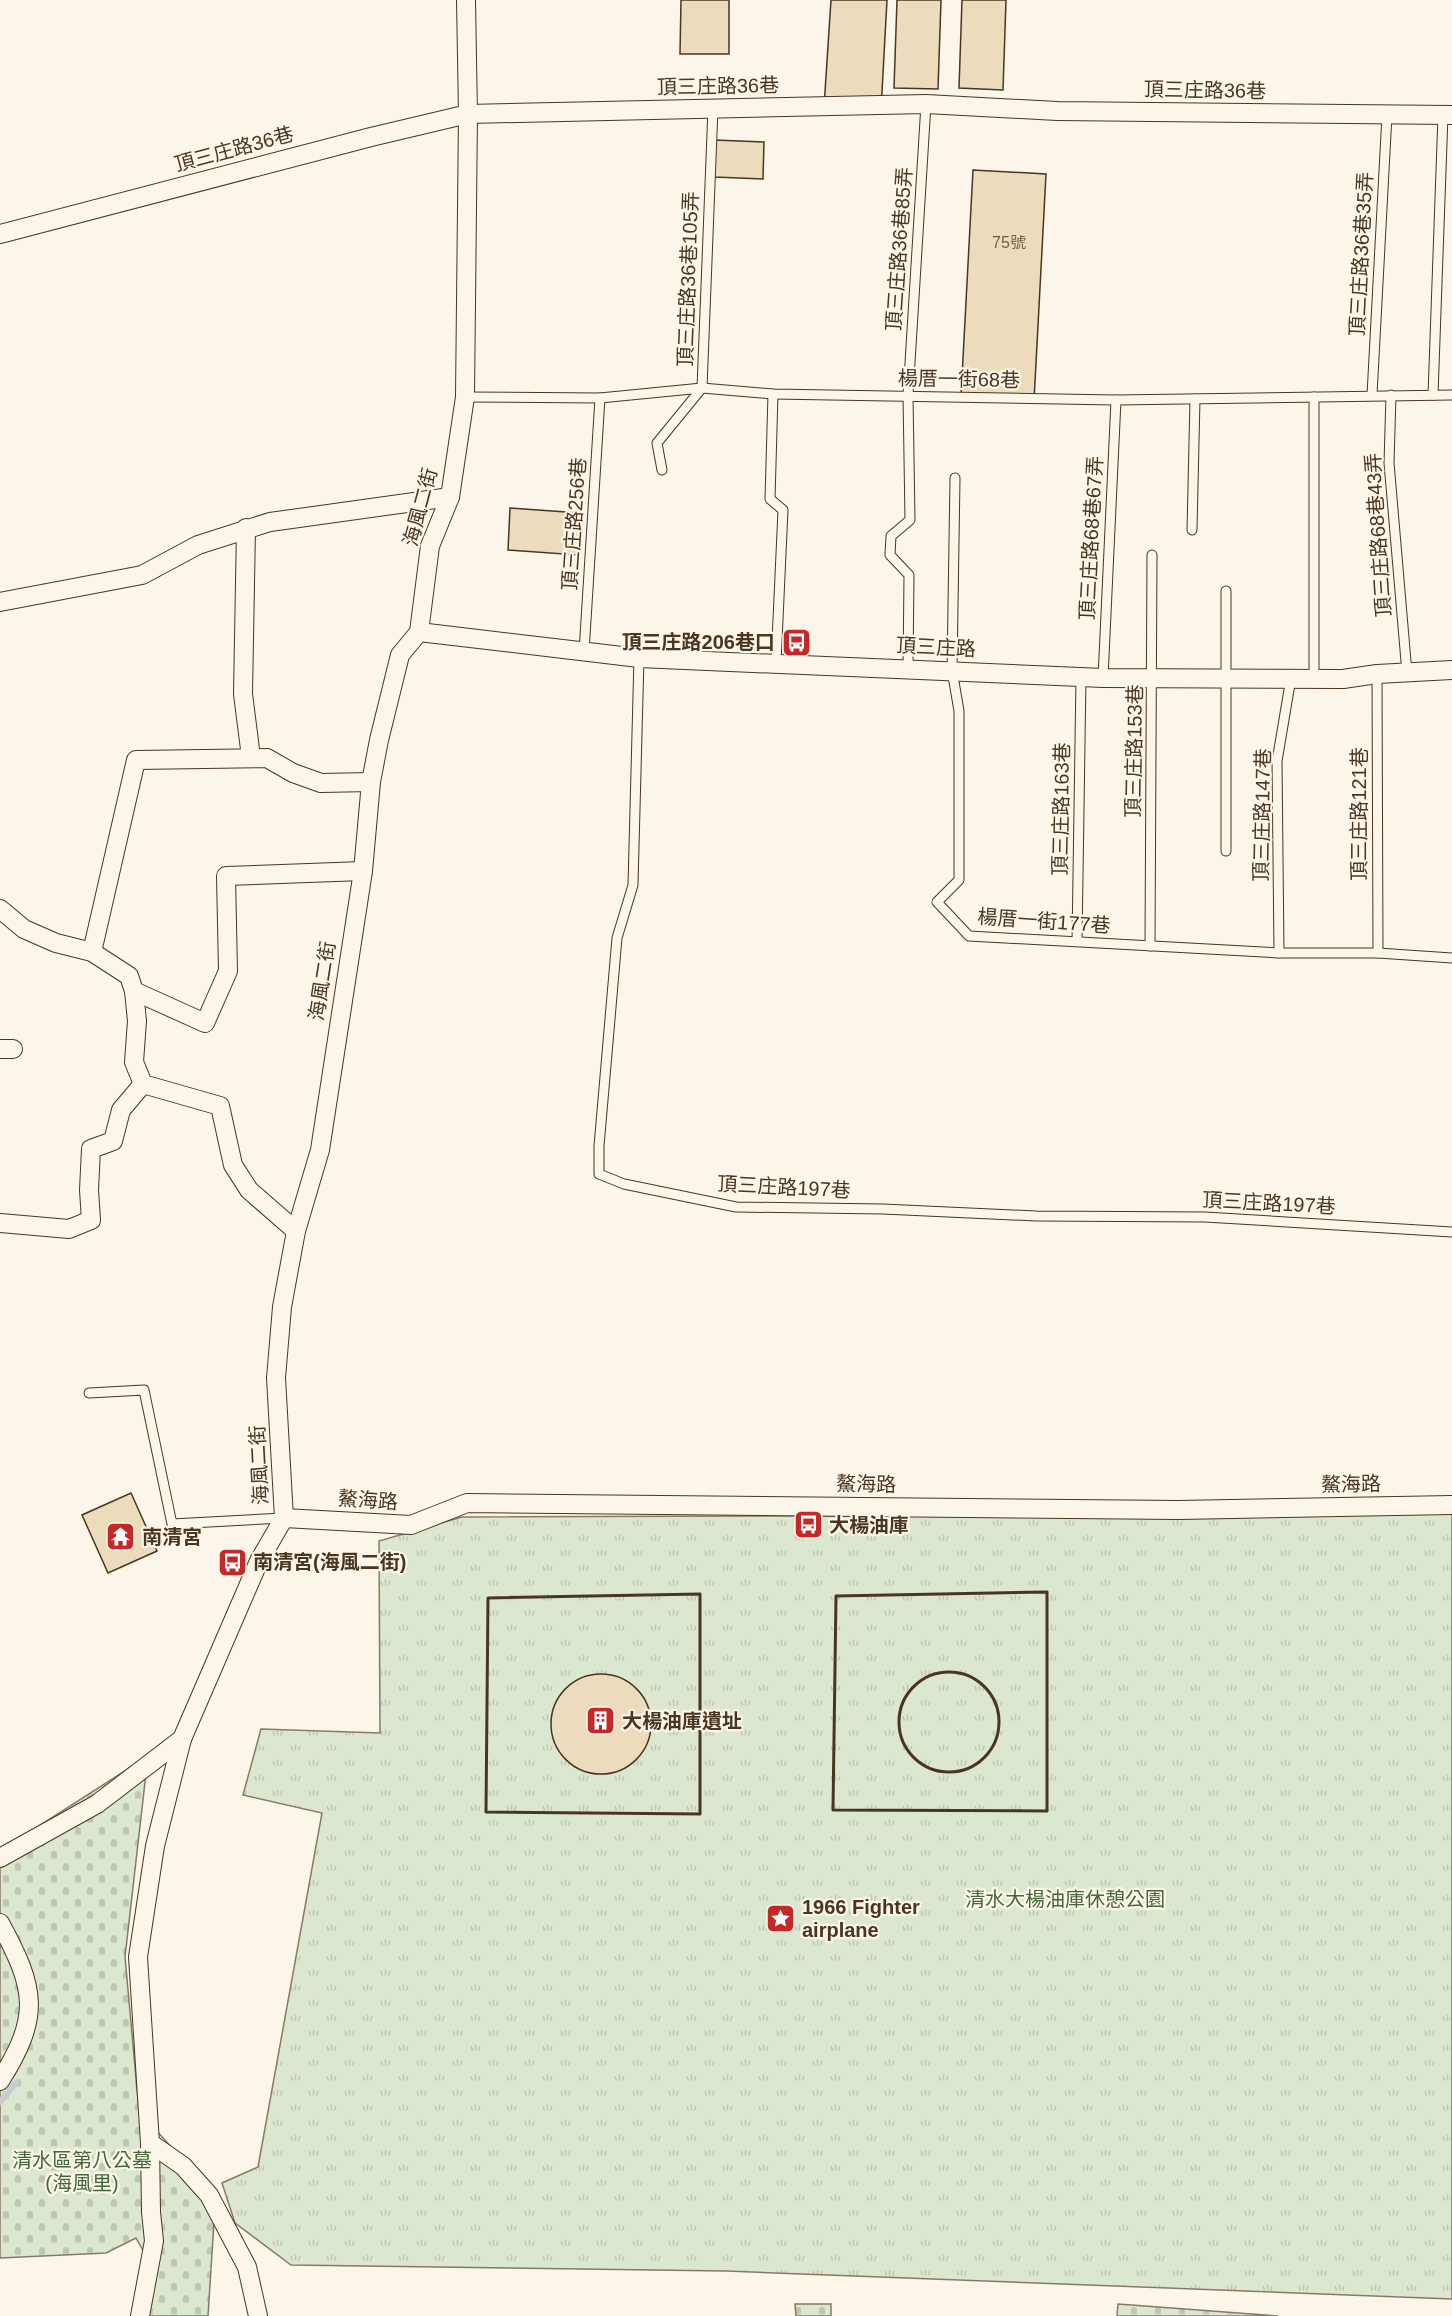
<svg xmlns="http://www.w3.org/2000/svg" width="1452" height="2316" font-family="Helvetica,'Noto Sans TC',sans-serif">
<style>
.cemetery{fill:url(#cemetery-stones);stroke:#887966;stroke-width:1.5}
.park{fill:url(#park-tufts);stroke:#887966;stroke-width:1.5}
.lines{fill:none;stroke-linecap:round;stroke-linejoin:round}
.stream{stroke:#c9cecd;stroke-width:6}
.building{fill:#ecdcbc;stroke:#4a3520;stroke-width:1.5}
.service-casing{stroke:#4a3520;stroke-width:11}
.minor-casing{stroke:#4a3520;stroke-width:20}
.service{stroke:#fbf6e9;stroke-width:9}
.minor{stroke:#fbf6e9;stroke-width:18}
.wall{stroke:#4a3520;stroke-width:3}
.labels{text-anchor:middle;stroke-width:4.5;stroke-linejoin:round;paint-order:stroke}
.number-label{font-size:16px;fill:#725f47}
.street-label{font-size:20px;fill:#4a3520;stroke:#fbf6e9}
.poi-label{font-size:20px;font-weight:bold;fill:#4a3520;stroke:#fbf6e9;text-anchor:start}
.park-label{font-size:20px;fill:#436837;stroke:#fbf6e9}
</style>
<defs>
<pattern id="cemetery-stones" width="16" height="16" patternUnits="userSpaceOnUse" patternTransform="scale(1.5)"><rect width="16" height="16" fill="#dce7d0"/><path d="M2 7V4a2 2 0 0 1 4 0v3zM10 15v-3a2 2 0 0 1 4 0v3z" fill="#bec7b2"/></pattern>
<pattern id="park-tufts" width="24" height="20" patternUnits="userSpaceOnUse" patternTransform="scale(1.5)"><rect width="24" height="20" fill="#dce7d0"/><path d="M3 7l-1-3M5 7V3M7 7l1-3M15 17l-1-3M17 17v-4M19 17l1-3" fill="none" stroke="#bec7b2"/></pattern>
</defs>
<rect width="100%" height="100%" fill="#fbf6e9"/>
<g class="cemetery">
<polygon points="148,1756 125,1957 139,2111 188,2166 214,2222 208,2316 146,2316 155,2272 136,2238 106,2253 0,2258 0,1851"/>
<polygon points="795,2304 831,2304 831,2316 796,2316"/>
<polygon points="1118,2304 1278,2316 1117,2316"/>
</g>
<polygon class="park" points="1452,1514 1452,2299 726,2271 291,2265 235,2223 222,2183 258,2167 322,1813 243,1795 261,1729 380,1733 379,1541 462,1517"/>
<g class="lines">
<polyline class="stream" points="0,2102 16,2083"/>
</g>
<g class="building">
<polygon points="681,0 729,0 729,54 680,54"/>
<polygon points="831,0 887,0 881,110 824,107"/>
<polygon points="897,0 941,0 938,89 894,88"/>
<polygon points="962,0 1006,0 1003,90 959,88"/>
<polygon points="715,140 764,142 763,179 714,177"/>
<polygon points="973,170 1046,174 1034,401 961,396"/>
<polygon points="510,508 580,513 578,555 508,550"/>
<polygon points="131,1493 157,1551 108,1573 82,1515"/>
<circle cx="601" cy="1724" r="50"/>
</g>
<g class="lines">
<defs>
<g id="service">
<polyline points="773,394 770,499 783,510 776,663"/>
<polyline points="1372,395 1387,115"/>
<polyline points="1391,395 1389,463 1407,673"/>
<polyline points="1433,395 1443,115"/>
<polyline points="465,397 600,398 702,388 773,394 1116,400 1452,395"/>
<polyline points="662,470 657,443 702,388 713,108"/>
<polyline points="955,478 952,670 959,711 959,880 937,902 969,936 1279,953 1378,953 1452,958"/>
<polyline points="1192,530 1195,399"/>
<polyline points="1226,591 1226,851"/>
<polyline points="584,652 600,398"/>
<polyline points="639,658 633,885 617,938 599,1146 599,1174 624,1184 736,1207 883,1209 1036,1216 1205,1217 1452,1232"/>
<polyline points="908,668 909,575 890,555 891,536 910,520 908,395 926,104"/>
<polyline points="1377,674 1378,953"/>
<polyline points="1103,678 1116,400"/>
<polyline points="1314,678 1314,397"/>
<polyline points="1077,941 1081,677"/>
<polyline points="1150,946 1152,555"/>
<polyline points="1279,953 1277,761 1291,678"/>
<polyline points="89,1393 144,1390 172,1524 284,1518"/>
</g>
<g id="minor">
<polyline points="0,234 371,137 468,114 926,104 1057,111 1452,115"/>
<polyline points="246,528 243,694 251,757"/>
<polyline points="0,602 142,575 198,545 270,522 450,497"/>
<polyline points="419,632 639,658 1103,678 1343,679 1377,674 1452,670"/>
<polyline points="0,909 24,929 56,943 92,952 129,976 134,991 137,1021 134,1062 143,1084 220,1106 233,1165 249,1190 296,1231"/>
<polyline points="92,952 136,760 267,758 293,773 321,783 371,782"/>
<polyline points="134,991 205,1023 228,971 226,876 363,871"/>
<polyline points="0,1049 13,1049"/>
<polyline points="0,1223 69,1229 91,1220 89,1190 91,1149 113,1141 121,1110 143,1084"/>
<polyline points="284,1518 411,1525 467,1503 1179,1510 1452,1505"/>
<polyline points="0,1858 97,1804 182,1739 259,1561 284,1518 276,1378 282,1307 296,1231 320,1150 363,871 371,782 379,740 400,655 419,632 430,546 450,497 465,397 468,114 466,0"/>
<path d="M0,1923C36,1989 41,2016 0,2081"/>
<polyline points="150,2143 183,2166 209,2195 247,2267 258,2316"/>
<polyline points="140,2316 154,2241 151,2212 150,2143 138,1957 155,1846 182,1739"/>
</g>
</defs>
<use href="#service" class="service-casing"/>
<use href="#minor" class="minor-casing"/>
<use href="#service" class="service"/>
<use href="#minor" class="minor"/>
<g class="wall">
<polygon points="1047,1592 1047,1811 833,1810 836,1596"/>
<polygon points="700,1594 700,1814 486,1812 488,1598"/>
<circle cx="949" cy="1722" r="50"/>
</g>
</g>
<defs>
<symbol id="bus-square" viewBox="-11 -11 22 22"><rect x="-9" y="-9" width="18" height="18" rx="4" fill="#c62828" stroke="#fbf6e9"/><path d="M-5-6H5V4H4V6H2V4H-2V6H-4V4H-5ZM-3.5-4V0h7V-4ZM-3.5 1.2v1.5H-2V1.2ZM2 1.2v1.5H3.5V1.2Z" fill="#fff"/></symbol>
<symbol id="temple-square" viewBox="-11 -11 22 22"><rect x="-9" y="-9" width="18" height="18" rx="4" fill="#c62828" stroke="#fbf6e9"/><path d="M0-6L5-2H3V0L6.5 2.5H4V6H1.5V3h-3V6H-4V2.5H-6.5L-3 0V-2H-5Z" fill="#fff"/></symbol>
<symbol id="building-square" viewBox="-11 -11 22 22"><rect x="-9" y="-9" width="18" height="18" rx="4" fill="#c62828" stroke="#fbf6e9"/><path d="M-4-6H4V6H1V3H-1V6H-4ZM-2.5-4.3h1.7v1.8h-1.7ZM.8-4.3h1.7v1.8H.8ZM-2.5-1h1.7V.8h-1.7ZM.8-1h1.7V.8H.8Z" fill="#fff"/></symbol>
<symbol id="sight-square" viewBox="-11 -11 22 22"><rect x="-9" y="-9" width="18" height="18" rx="4" fill="#c62828" stroke="#fbf6e9"/><path d="M0-6L1.8-2.2L6-1.7L2.9 1.2L3.7 5.4L0 3.3L-3.7 5.4L-2.9 1.2L-6-1.7L-1.8-2.2Z" fill="#fff"/></symbol>
</defs>
<g fill-rule="evenodd">
<use href="#bus-square" x="780" y="626" width="33" height="33"/>
<use href="#bus-square" x="792" y="1508" width="33" height="33"/>
<use href="#temple-square" x="104" y="1520" width="33" height="33"/>
<use href="#bus-square" x="216" y="1546" width="33" height="33"/>
<use href="#building-square" x="584" y="1704" width="33" height="33"/>
<use href="#sight-square" x="764" y="1902" width="33" height="33"/>
</g>
<g class="labels">
<g class="number-label">
<text x="1009" y="248">75號</text>
</g>
<g class="street-label">
<text transform="translate(718 86) rotate(-1)" y="7">頂三庄路36巷</text>
<text transform="translate(1205 90) rotate(1)" y="7">頂三庄路36巷</text>
<text transform="translate(234 149) rotate(-15)" y="7">頂三庄路36巷</text>
<text transform="translate(899 249) rotate(-86)" y="7">頂三庄路36巷85弄</text>
<text transform="translate(1361 254) rotate(-87)" y="7">頂三庄路36巷35弄</text>
<text transform="translate(688 279) rotate(-88)" y="7">頂三庄路36巷105弄</text>
<text transform="translate(959 379) rotate(1)" y="7">楊厝一街68巷</text>
<text transform="translate(420 507) rotate(-75)" y="7">海風二街</text>
<text transform="translate(574 524) rotate(-86)" y="7">頂三庄路256巷</text>
<text transform="translate(1378 535) rotate(-94)" y="7">頂三庄路68巷43弄</text>
<text transform="translate(1091 538) rotate(-87)" y="7">頂三庄路68巷67弄</text>
<text transform="translate(936 647) rotate(3)" y="7">頂三庄路</text>
<text transform="translate(1134 751) rotate(-89)" y="7">頂三庄路153巷</text>
<text transform="translate(1061 809) rotate(-89)" y="7">頂三庄路163巷</text>
<text transform="translate(1359 814) rotate(-90)" y="7">頂三庄路121巷</text>
<text transform="translate(1262 815) rotate(-89)" y="7">頂三庄路147巷</text>
<text transform="translate(1044 921) rotate(4)" y="7">楊厝一街177巷</text>
<text transform="translate(322 981) rotate(-81)" y="7">海風二街</text>
<text transform="translate(784 1187) rotate(3)" y="7">頂三庄路197巷</text>
<text transform="translate(1269 1203) rotate(3)" y="7">頂三庄路197巷</text>
<text transform="translate(259 1465) rotate(-93)" y="7">海風二街</text>
<text transform="translate(866 1484) rotate(1)" y="7">鰲海路</text>
<text transform="translate(1351 1484) rotate(-1)" y="7">鰲海路</text>
<text transform="translate(368 1500) rotate(4)" y="7">鰲海路</text>
</g>
<g class="poi-label">
<text x="775" y="649" text-anchor="end">頂三庄路206巷口</text>
<text x="829" y="1532">大楊油庫</text>
<text x="142" y="1544">南清宮</text>
<text x="253" y="1569">南清宮(海風二街)</text>
<text x="622" y="1728">大楊油庫遺址</text>
<text x="802" y="1914">1966 Fighter<tspan x="802" dy="23">airplane</tspan></text>
</g>
<g class="park-label">
<text x="1065" y="1906">清水大楊油庫休憩公園</text>
<text x="82" y="2167">清水區第八公墓<tspan x="82" dy="23">(海風里)</tspan></text>
</g>
</g>
</svg>
